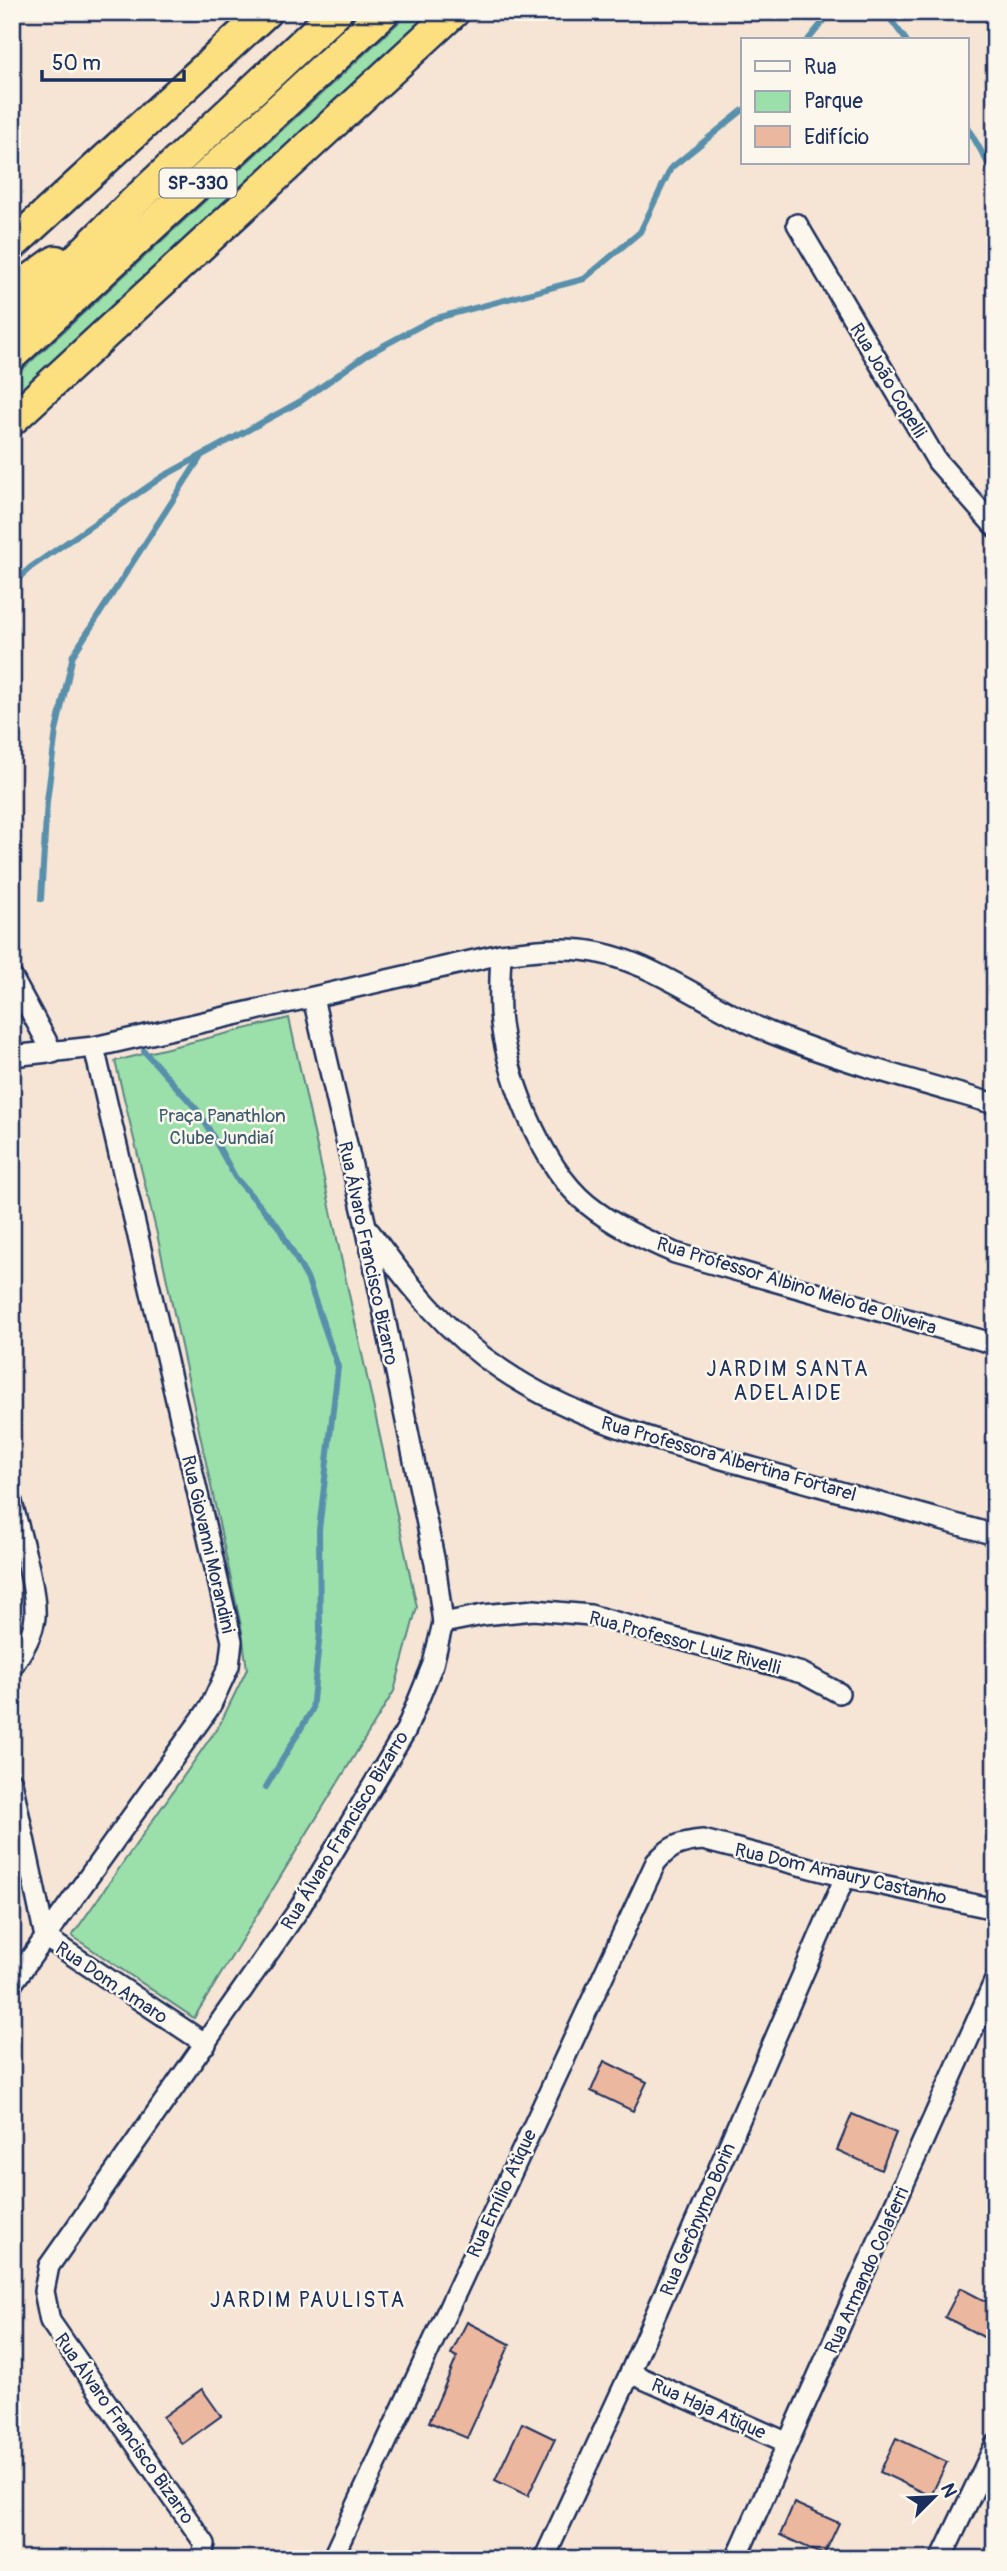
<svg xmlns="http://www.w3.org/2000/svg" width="1007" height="2571" font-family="Pangolin,sans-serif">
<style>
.green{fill:#9bdfaa;stroke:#5b8784;stroke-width:2}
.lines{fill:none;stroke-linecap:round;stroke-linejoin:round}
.stream{stroke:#5990ac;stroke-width:6}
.building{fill:#ecb79f;stroke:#1b2f5e;stroke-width:2}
.minor-casing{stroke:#1b2f5e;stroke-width:24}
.highway-casing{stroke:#1b2f5e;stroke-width:35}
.minor{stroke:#fbf7ec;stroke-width:19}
.highway{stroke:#fce080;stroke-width:30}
.labels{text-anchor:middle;stroke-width:5;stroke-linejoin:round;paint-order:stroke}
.shield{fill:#fbf7ec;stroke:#5e6b89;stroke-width:2}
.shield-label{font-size:18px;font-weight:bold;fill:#1b2f5e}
.street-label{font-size:19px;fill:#1b2f5e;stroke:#fbf7ec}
.park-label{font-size:19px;fill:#3b5b71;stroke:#fbf7ec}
.neighbourhood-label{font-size:21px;letter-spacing:2px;fill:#1b2f5e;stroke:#fbf7ec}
</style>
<rect width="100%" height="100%" fill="#f6e4d5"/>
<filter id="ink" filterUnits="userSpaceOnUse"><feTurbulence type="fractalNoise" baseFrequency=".0143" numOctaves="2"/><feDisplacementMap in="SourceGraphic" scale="14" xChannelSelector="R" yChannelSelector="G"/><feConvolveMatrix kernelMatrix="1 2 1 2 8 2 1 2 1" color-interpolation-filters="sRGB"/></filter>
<g filter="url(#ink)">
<g class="green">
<polygon points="410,12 436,12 12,400 12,379"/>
<polygon points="289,1018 417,1607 394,1691 194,2018 72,1936 220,1724 247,1669 241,1626 157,1234 115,1061"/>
</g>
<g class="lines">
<g class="stream">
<polyline points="885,12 906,40"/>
<polyline points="808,40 831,12"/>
<polyline points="967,126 995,176"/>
<polyline points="12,584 31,567 162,477 301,401 366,355 433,319 584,279 640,232 671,168 743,110"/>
<polyline points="41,899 47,801 56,731 73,655 200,458"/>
<polyline points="144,1051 200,1113 235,1177 278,1226 308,1280 338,1367 319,1530 320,1633 312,1710 266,1787"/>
</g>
</g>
<g class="building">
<polygon points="604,2061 647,2082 633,2111 591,2091"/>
<polygon points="852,2114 896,2133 881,2170 837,2150"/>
<polygon points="960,2288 995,2306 995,2343 945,2317"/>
<polygon points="467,2322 510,2344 467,2438 429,2422 457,2357 451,2354"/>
<polygon points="202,2389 221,2416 182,2444 163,2417"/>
<polygon points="522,2423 555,2439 528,2496 495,2480"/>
<polygon points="896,2438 947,2462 931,2496 880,2472"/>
<polygon points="794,2503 839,2523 824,2555 780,2535"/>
</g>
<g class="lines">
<defs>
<g id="minor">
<polyline points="797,224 937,461 995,527"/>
<path d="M501,954C500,973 499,993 500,1013C504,1071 541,1166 587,1204C614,1226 644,1239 675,1253L995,1344"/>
<polyline points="12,977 53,1053"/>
<path d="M12,1056L94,1047L501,954C527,951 554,947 581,950C648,956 709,1008 771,1033C843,1062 919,1082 995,1104"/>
<path d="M370,1232C408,1284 447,1334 502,1370C579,1422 666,1443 754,1468C834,1490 914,1512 995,1535"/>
<path d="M12,1502C19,1531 37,1588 35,1617C33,1636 22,1651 12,1667"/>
<polyline points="443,1623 483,1615 534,1610 590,1615 802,1673 839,1693"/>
<polyline points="12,1782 45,1937 206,2044"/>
<polyline points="12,1984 210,1707 229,1666 232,1641 94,1047"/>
<polyline points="630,2373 788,2443"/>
<polyline points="201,2559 205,2544 50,2321 44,2291 49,2266 299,1909 406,1730 433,1664 443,1623 435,1563 366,1226 313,998"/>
<path d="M332,2559L656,1862C671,1845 681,1842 703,1840L845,1877L995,1909"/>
<polyline points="544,2559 630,2373 845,1877"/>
<polyline points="736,2559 995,1980"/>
<polyline points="941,2559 995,2445"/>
</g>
<g id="highway">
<polyline points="12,245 266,12"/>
<polyline points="12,293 56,261"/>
<polyline points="12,323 135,201 336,12"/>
<polyline points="12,355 384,12"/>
<polyline points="12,420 454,12"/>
</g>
</defs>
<use href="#minor" class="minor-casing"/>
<use href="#highway" class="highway-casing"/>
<use href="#minor" class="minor"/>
<use href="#highway" class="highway"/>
</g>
</g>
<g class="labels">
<rect class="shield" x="159.5" y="168.5" width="77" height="29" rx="5"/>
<g class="shield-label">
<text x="198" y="189">SP-330</text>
</g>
<g class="street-label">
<text transform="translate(889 380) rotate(59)" y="7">Rua João Copelli</text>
<text transform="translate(369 1253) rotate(78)" y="7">Rua Álvaro Francisco Bizarro</text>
<text transform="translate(797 1285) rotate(17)" y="7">Rua Professor Albino Melo de Oliveira</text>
<text transform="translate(729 1458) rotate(16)" y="7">Rua Professora Albertina Fortarel</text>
<text transform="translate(209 1544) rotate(77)" y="7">Rua Giovanni Morandini</text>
<text transform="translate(685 1642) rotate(15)" y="7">Rua Professor Luiz Rivelli</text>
<text transform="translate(344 1830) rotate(-59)" y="7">Rua Álvaro Francisco Bizarro</text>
<text transform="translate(841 1873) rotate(13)" y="7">Rua Dom Amaury Castanho</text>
<text transform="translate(112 1982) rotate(34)" y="7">Rua Dom Amaro</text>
<text transform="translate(501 2193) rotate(-65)" y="7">Rua Emílio Atique</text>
<text transform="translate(697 2219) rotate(-67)" y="7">Rua Gerônymo Borin</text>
<text transform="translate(866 2270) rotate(-66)" y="7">Rua Armando Colaferri</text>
<text transform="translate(709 2408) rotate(24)" y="7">Rua Haja Atique</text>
<text transform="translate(125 2428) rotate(55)" y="7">Rua Álvaro Francisco Bizarro</text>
</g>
<g class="park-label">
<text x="222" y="1122">Praça Panathlon<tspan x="222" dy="22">Clube Jundiaí</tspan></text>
</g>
<g class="neighbourhood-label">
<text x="788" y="1376">JARDIM SANTA<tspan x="788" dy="24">ADELAIDE</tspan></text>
<text x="308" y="2307">JARDIM PAULISTA</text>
</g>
</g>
<rect width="1007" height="2571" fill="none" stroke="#fbf7ec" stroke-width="42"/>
<rect x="21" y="21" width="965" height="2529" fill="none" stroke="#1b2f5e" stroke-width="2.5" filter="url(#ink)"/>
<rect x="741" y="38" width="228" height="126" fill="#fbf7ec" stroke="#a1a7b3" stroke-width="2"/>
<rect x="755" y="61" width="35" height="10" fill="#fbf7ec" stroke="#a1a7b3" stroke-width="2"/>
<text x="804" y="74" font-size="21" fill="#1b2f5e">Rua</text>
<rect x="755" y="91" width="35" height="21" fill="#9bdfaa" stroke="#a1a7b3" stroke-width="2"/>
<text x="804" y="108" font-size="21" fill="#1b2f5e">Parque</text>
<rect x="755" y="126" width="35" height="21" fill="#ecb79f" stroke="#a1a7b3" stroke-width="2"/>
<text x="804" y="144" font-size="21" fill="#1b2f5e">Edifício</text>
<g transform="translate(934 2497) rotate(66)" stroke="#fbf7ec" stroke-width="5" paint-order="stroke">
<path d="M0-5L12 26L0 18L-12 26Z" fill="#1b2f5e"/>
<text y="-10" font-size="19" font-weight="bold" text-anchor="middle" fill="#1b2f5e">N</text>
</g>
<path d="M42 70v10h142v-10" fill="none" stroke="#1b2f5e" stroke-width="3.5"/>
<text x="52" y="70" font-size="21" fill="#1b2f5e" stroke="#fbf7ec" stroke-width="5" paint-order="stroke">50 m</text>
</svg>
